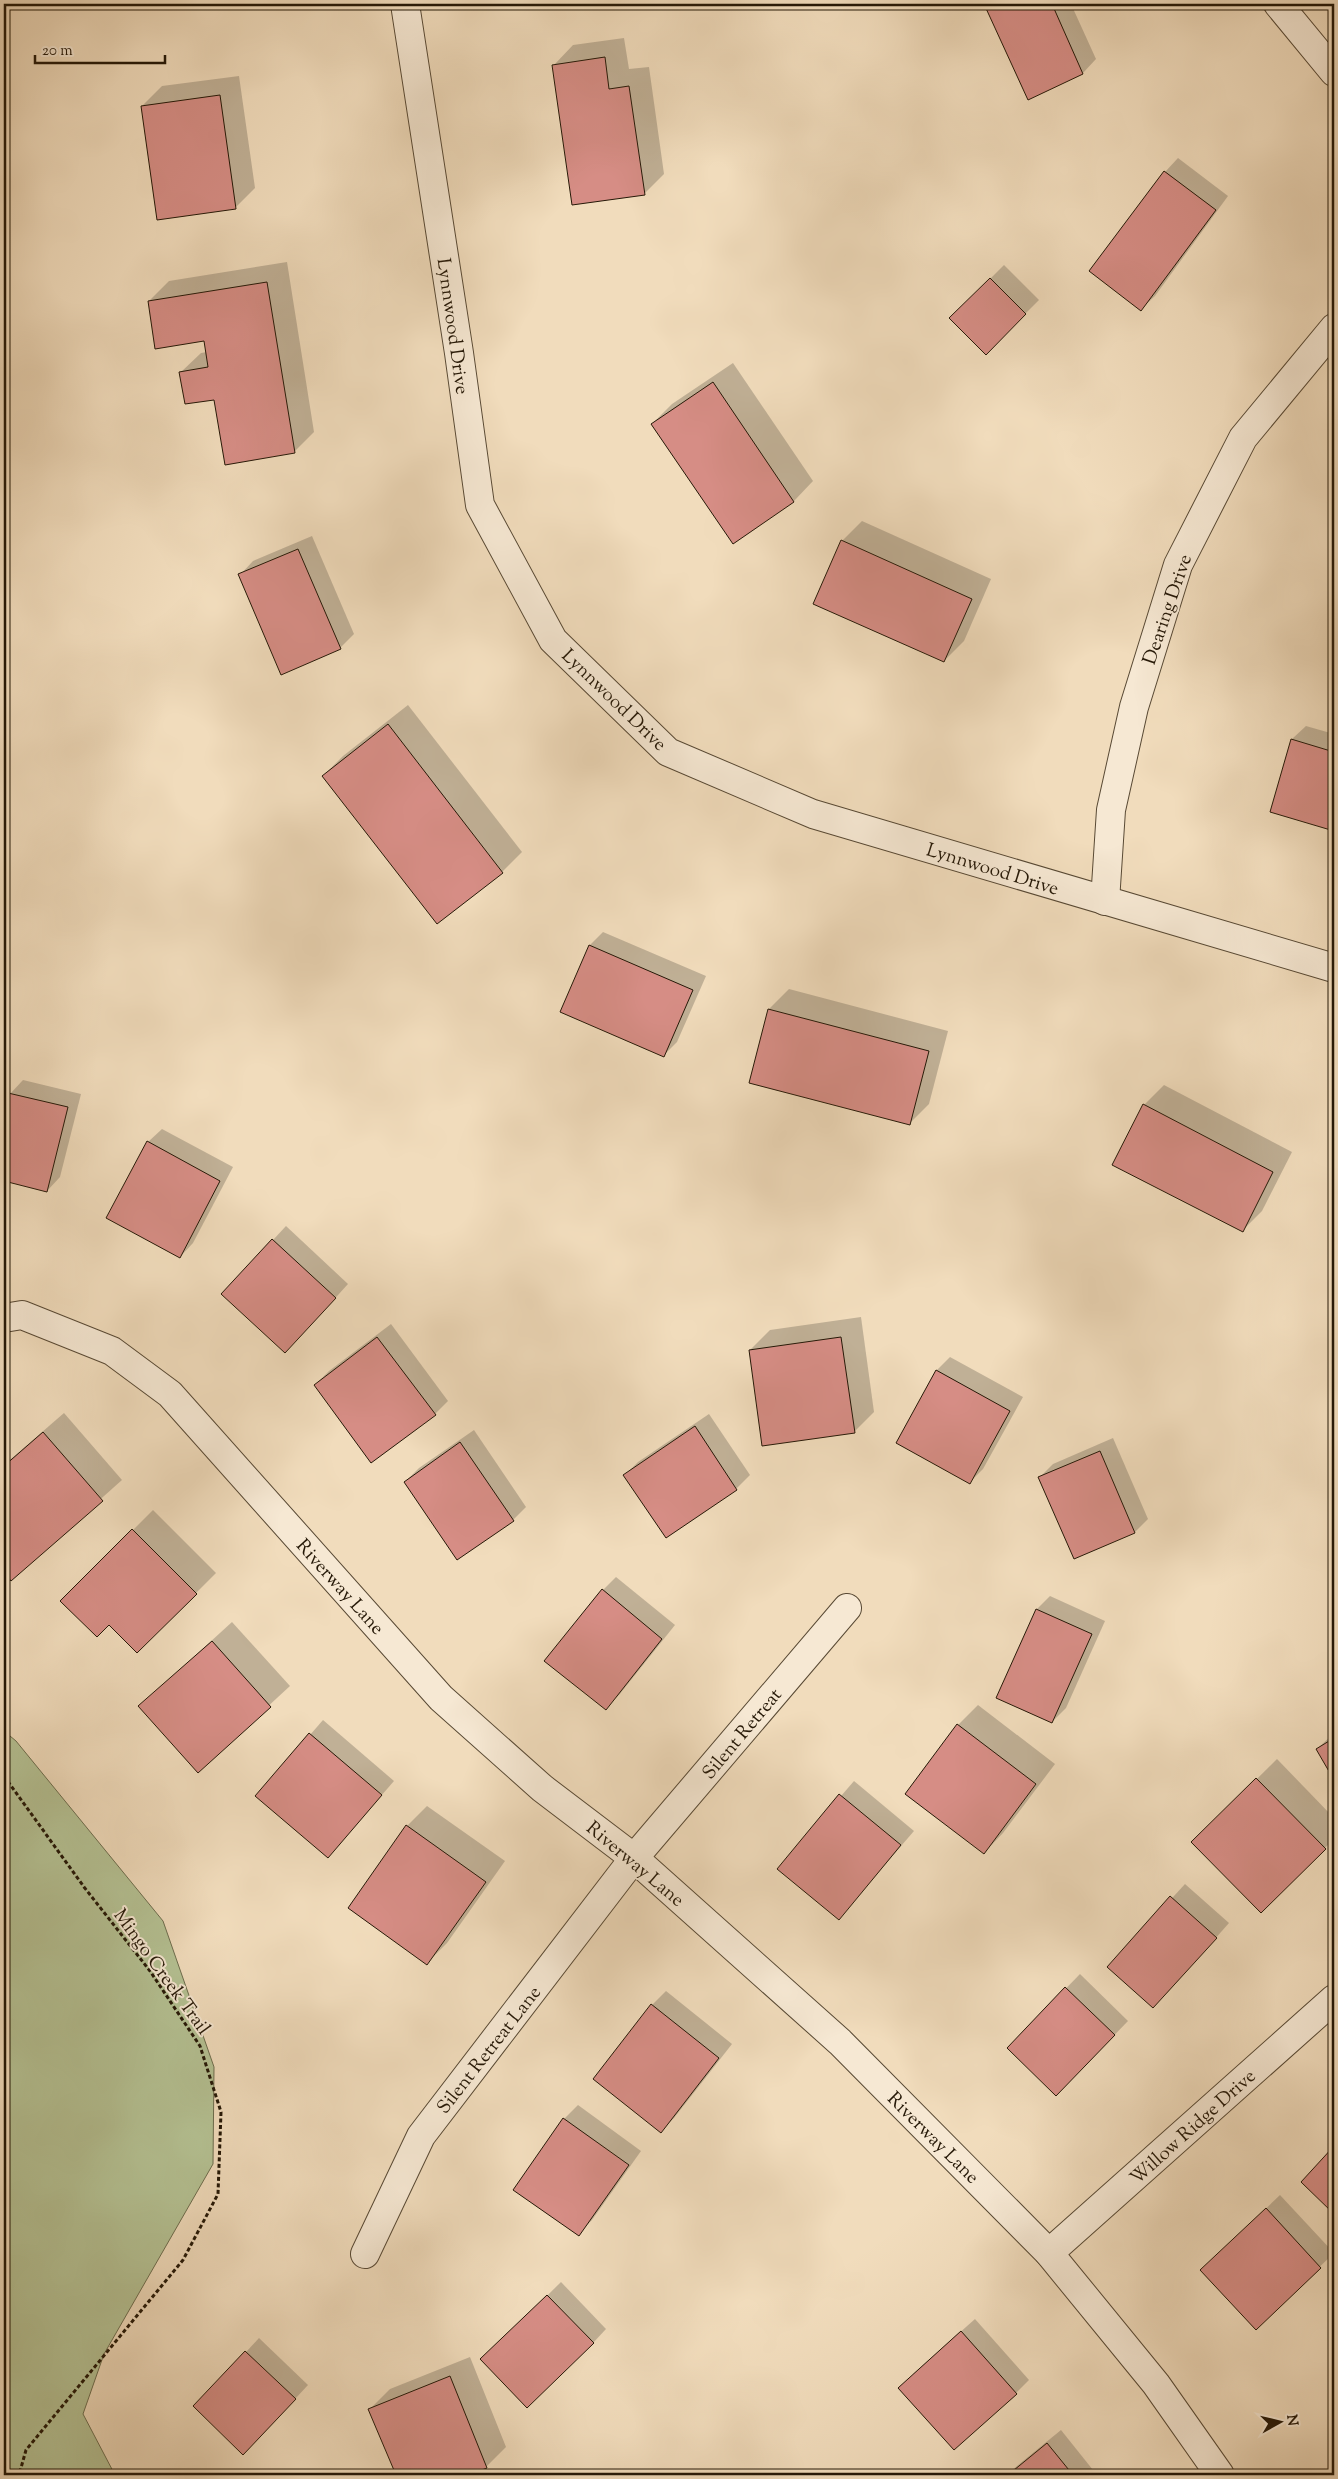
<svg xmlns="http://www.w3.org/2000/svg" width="1338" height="2479" font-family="'Sorts Mill Goudy',serif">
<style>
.green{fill:#b5c294;stroke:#6d6d4e}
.shadow{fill:#0003}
.building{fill:#d68d85;stroke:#251807}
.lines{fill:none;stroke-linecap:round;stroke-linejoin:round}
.minor-casing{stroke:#584934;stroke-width:30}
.path{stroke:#251807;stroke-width:3;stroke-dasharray:4 2.5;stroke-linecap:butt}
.minor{stroke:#f6e8d3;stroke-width:28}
.labels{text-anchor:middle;stroke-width:4;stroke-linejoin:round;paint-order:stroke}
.street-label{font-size:19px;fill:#251807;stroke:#f6e8d3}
</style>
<rect width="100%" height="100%" fill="#f1dcbc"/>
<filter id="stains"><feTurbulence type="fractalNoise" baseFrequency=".004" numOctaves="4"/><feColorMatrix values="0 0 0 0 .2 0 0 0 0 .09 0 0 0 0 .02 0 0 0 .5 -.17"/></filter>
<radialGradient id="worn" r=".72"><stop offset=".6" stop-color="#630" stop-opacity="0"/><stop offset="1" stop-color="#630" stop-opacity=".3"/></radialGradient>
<polygon class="green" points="4,1731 16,1741 163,1921 214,2067 213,2164 104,2354 83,2414 115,2475 4,2475"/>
<g class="shadow">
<polygon points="986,4 1071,4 1096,59 1083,73 1028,98"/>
<polygon points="624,38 629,69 649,67 664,174 644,194 554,65 573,45"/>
<polygon points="239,76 255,188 235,208 142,106 162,86"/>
<polygon points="1178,158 1228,196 1155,296 1141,309 1165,172"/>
<polygon points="287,262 314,432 294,452 181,372 201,353 207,352 205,340 149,301 169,281"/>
<polygon points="1004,265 1039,300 986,353 951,318"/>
<polygon points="733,363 813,481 794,501 733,543 652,424 672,404"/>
<polygon points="862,521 991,579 964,641 944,661 842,541"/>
<polygon points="312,536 354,634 340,648 240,575 253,561"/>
<polygon points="408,705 522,852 502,872 437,923 323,776 343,756"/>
<polygon points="1306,726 1334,734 1334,830 1271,811 1292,739"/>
<polygon points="603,932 706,976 677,1042 664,1055 561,1011 590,945"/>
<polygon points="789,989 948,1031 929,1104 909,1124 751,1082 769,1009"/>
<polygon points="23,1080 81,1094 60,1177 47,1191 4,1180 4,1119 10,1094"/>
<polygon points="1164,1085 1292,1152 1262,1211 1242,1231 1144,1105"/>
<polygon points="162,1129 233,1167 193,1243 180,1257 148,1142"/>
<polygon points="286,1226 348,1284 299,1338 223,1294"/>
<polygon points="861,1317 874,1412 854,1432 750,1350 770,1330"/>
<polygon points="391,1324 448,1401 435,1414 315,1385 329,1371"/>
<polygon points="950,1357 1023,1397 983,1469 970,1482 898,1442 937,1370"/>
<polygon points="64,1413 122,1480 11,1579 4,1570 4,1465"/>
<polygon points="709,1414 750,1475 736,1489 667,1536 625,1475 638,1462"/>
<polygon points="474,1430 526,1507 513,1520 405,1482 419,1468"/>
<polygon points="1113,1438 1148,1519 1135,1532 1040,1477 1053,1464"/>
<polygon points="153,1510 216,1573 137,1652 109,1623 62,1601"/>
<polygon points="616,1577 675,1625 619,1695 605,1708 603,1590"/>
<polygon points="1050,1596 1105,1621 1066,1708 1052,1722 1037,1609"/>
<polygon points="232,1622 290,1686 198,1771 140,1706"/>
<polygon points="978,1705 1055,1764 1003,1833 984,1853 958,1725"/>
<polygon points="323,1720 394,1781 328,1857 257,1796"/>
<polygon points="1334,1733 1334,1778 1317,1749"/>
<polygon points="1277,1759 1334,1818 1334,1839 1261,1911 1193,1842"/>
<polygon points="854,1781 914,1831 839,1918 779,1868"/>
<polygon points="427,1806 505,1861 447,1943 427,1963 407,1826"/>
<polygon points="1185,1884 1229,1923 1167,1993 1109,1967"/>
<polygon points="1080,1974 1128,2021 1070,2081 1008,2048"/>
<polygon points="666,1991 732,2044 674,2118 661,2131 594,2078 652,2005"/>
<polygon points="578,2105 641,2151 592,2220 578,2234 515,2189 564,2119"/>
<polygon points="1334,2148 1334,2212 1302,2182"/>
<polygon points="1280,2195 1334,2253 1256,2328 1215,2257"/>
<polygon points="561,2282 606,2329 593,2343 496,2346"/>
<polygon points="975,2319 1029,2380 1016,2393 913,2374"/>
<polygon points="259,2338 308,2385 257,2440 246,2352"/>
<polygon points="470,2357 506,2447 486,2467 465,2475 397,2475 370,2409 390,2389"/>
<polygon points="1061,2430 1097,2475 1006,2475"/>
</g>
<g class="building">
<polygon points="984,4 1052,4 1083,74 1028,100"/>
<polygon points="605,57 609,89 629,86 645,195 572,205 552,65"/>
<polygon points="220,95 236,209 157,220 141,106"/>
<polygon points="1164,171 1216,210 1141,311 1089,271"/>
<polygon points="990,278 1026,314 986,355 949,318"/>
<polygon points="267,282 295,453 225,465 214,400 185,404 179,372 208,367 204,341 155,349 148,301"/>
<polygon points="713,382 794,502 733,544 651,424"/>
<polygon points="841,540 972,599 944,662 813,604"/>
<polygon points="298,549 341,649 281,675 238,574"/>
<polygon points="388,724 503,873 437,924 322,776"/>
<polygon points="1291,739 1334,752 1334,831 1270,812"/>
<polygon points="589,945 693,990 664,1057 560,1012"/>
<polygon points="768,1009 929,1051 910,1125 749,1083"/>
<polygon points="8,1093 68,1107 47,1192 4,1181 4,1114"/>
<polygon points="1143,1104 1273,1172 1243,1232 1112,1165"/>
<polygon points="147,1141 220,1181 180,1258 106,1218"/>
<polygon points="272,1239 336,1298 285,1353 221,1294"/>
<polygon points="377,1337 436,1415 371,1463 314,1385"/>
<polygon points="841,1337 855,1433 762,1446 749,1350"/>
<polygon points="936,1370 1010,1411 970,1484 896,1443"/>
<polygon points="695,1426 737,1490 666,1538 623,1475"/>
<polygon points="43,1432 103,1501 11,1581 4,1572 4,1466"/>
<polygon points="460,1442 514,1521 457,1560 404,1482"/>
<polygon points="1100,1451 1135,1533 1074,1559 1038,1477"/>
<polygon points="132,1529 197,1594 137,1653 109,1625 97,1637 60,1601"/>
<polygon points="602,1589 662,1639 606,1710 544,1661"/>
<polygon points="1036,1609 1092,1634 1052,1723 996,1698"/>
<polygon points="212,1641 271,1707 198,1773 138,1706"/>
<polygon points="957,1724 1036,1784 984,1854 905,1794"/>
<polygon points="309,1733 382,1795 328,1858 255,1796"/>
<polygon points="1334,1738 1334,1780 1316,1749"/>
<polygon points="1256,1778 1326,1849 1261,1913 1191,1842"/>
<polygon points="839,1794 901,1845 839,1920 777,1869"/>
<polygon points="406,1825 486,1882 427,1965 348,1908"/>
<polygon points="1170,1896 1217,1938 1153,2008 1107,1967"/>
<polygon points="1065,1987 1115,2035 1056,2096 1007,2048"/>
<polygon points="651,2004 719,2058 661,2133 593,2079"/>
<polygon points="563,2118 629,2165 579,2236 513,2190"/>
<polygon points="1334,2146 1334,2214 1301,2182"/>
<polygon points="1266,2208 1321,2268 1256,2330 1200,2270"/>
<polygon points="547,2295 594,2343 527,2408 480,2359"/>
<polygon points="961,2331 1017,2394 954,2450 898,2388"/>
<polygon points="245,2351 296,2399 243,2455 193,2406"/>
<polygon points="450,2376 487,2468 469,2475 396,2475 368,2409"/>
<polygon points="1047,2443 1073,2475 1008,2475"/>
</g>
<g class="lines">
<defs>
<g id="minor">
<polyline points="405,4 459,353 480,505 553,640 668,752 813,814 1334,968"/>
<polyline points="1278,4 1334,72"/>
<polyline points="1105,901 1111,810 1134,707 1178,565 1243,438 1334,328"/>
<polyline points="4,1318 22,1315 112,1351 170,1394 441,1698 542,1788 634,1858 840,2042 1049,2253 1156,2384 1220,2475"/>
<polyline points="1049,2253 1334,1999"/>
<polyline points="365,2254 421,2136 634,1858 847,1608"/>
</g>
</defs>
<use href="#minor" class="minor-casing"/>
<polyline class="path" points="4,1776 84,1887 150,1971 200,2046 221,2112 218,2194 183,2260 26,2450 19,2475"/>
<use href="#minor" class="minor"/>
</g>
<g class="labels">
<g class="street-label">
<text transform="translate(454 326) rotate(82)" y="7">Lynnwood Drive</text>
<text transform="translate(1166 609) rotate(-71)" y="7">Dearing Drive</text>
<text transform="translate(615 699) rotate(44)" y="7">Lynnwood Drive</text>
<text transform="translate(993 868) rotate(17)" y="7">Lynnwood Drive</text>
<text transform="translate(341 1586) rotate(48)" y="7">Riverway Lane</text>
<text transform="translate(741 1733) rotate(-50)" y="7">Silent Retreat</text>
<text transform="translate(636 1863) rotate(40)" y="7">Riverway Lane</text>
<text transform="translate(163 1971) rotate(54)" y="7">Mingo Creek Trail</text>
<text transform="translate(488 2049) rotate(-52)" y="7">Silent Retreat Lane</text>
<text transform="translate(1192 2126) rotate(-42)" y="7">Willow Ridge Drive</text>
<text transform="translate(934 2137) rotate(45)" y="7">Riverway Lane</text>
</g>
</g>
<rect width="1338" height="2479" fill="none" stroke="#f1dcbc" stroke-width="20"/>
<rect x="5" y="5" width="1328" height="2469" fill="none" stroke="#251807" stroke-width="2.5"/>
<rect x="10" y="10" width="1318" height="2459" fill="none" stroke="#251807"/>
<g transform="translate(1280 2422) rotate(82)" stroke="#f6e8d3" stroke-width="4" paint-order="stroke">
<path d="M0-4L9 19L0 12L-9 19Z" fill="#251807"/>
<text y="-8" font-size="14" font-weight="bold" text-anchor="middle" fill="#251807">N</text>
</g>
<path d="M35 55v8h130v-8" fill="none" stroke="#251807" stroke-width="2.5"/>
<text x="42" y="55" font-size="15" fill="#251807" stroke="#f6e8d3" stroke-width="4" paint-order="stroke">20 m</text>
<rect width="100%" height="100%" filter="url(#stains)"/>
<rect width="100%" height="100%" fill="url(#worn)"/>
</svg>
